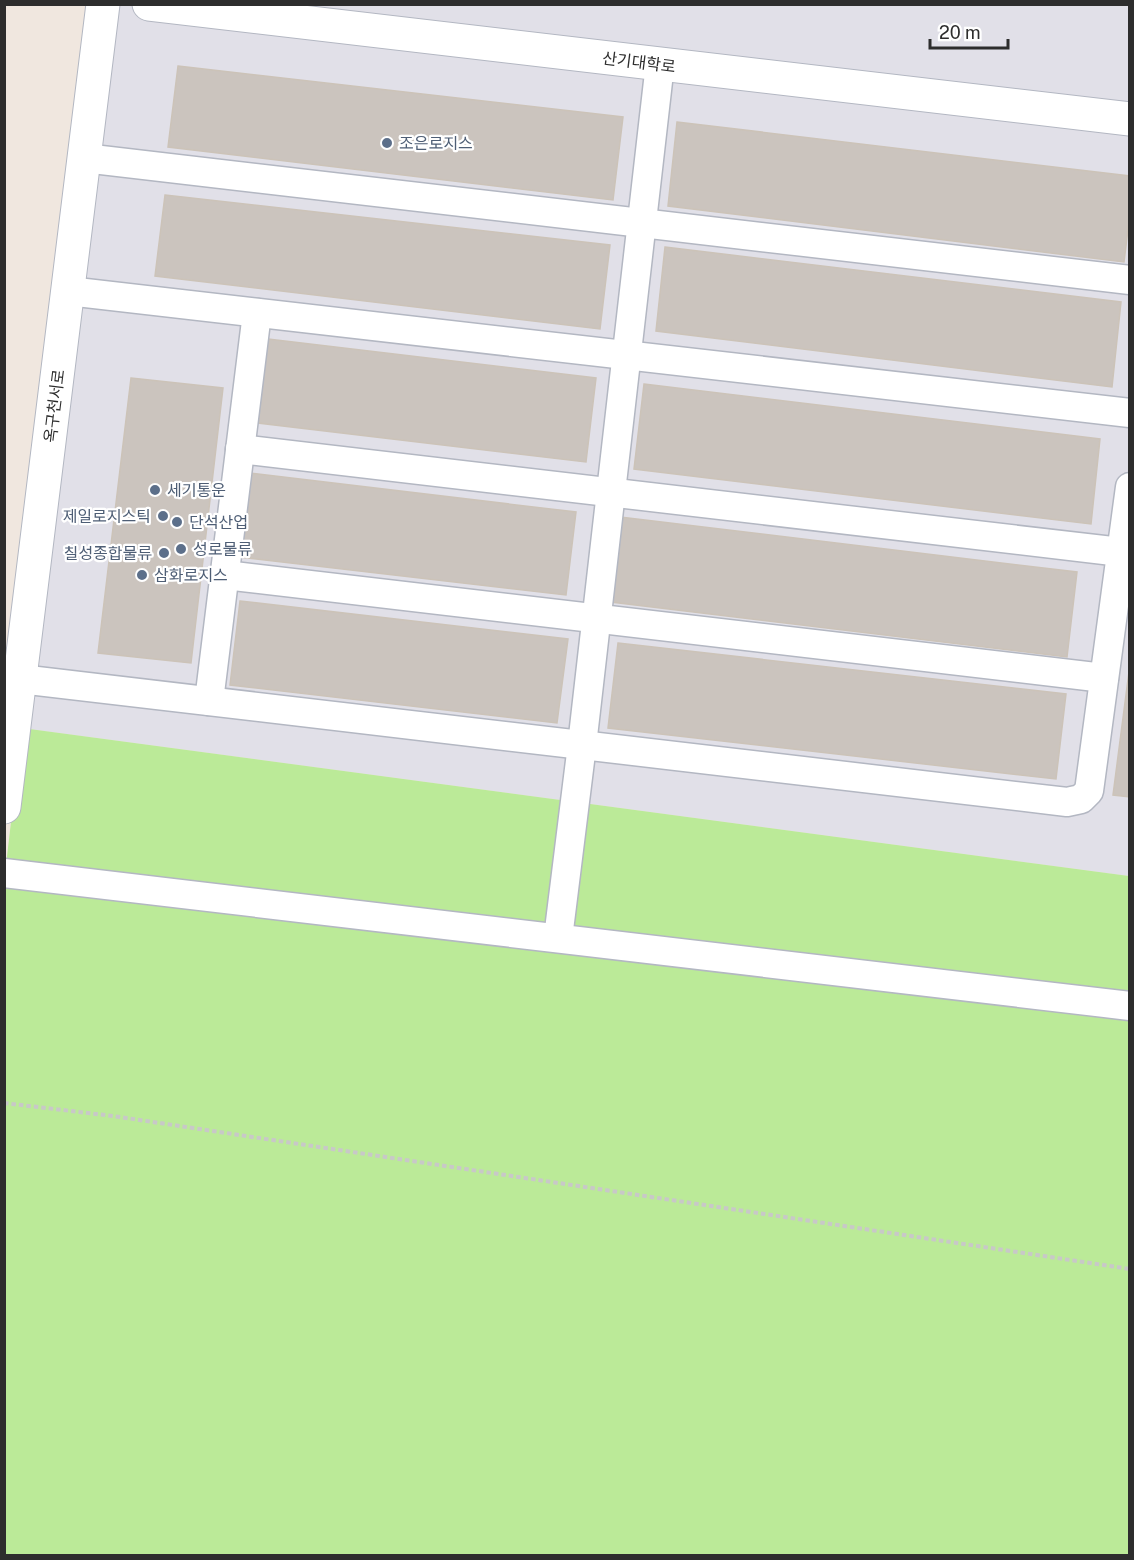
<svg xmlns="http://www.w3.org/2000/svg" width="1134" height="1560" font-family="'Public Sans','Noto Sans KR',sans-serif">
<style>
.industrial{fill:#e1e0e8}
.green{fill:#bbea98}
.building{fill:#cbc4be;stroke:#ccc3b8;stroke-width:1.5}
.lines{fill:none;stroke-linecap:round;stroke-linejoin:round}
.minor-casing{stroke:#b3b7c2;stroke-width:31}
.tertiary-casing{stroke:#b3b7c2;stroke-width:35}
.path{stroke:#c8c8c8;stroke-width:4;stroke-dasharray:4.5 3;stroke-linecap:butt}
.minor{stroke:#fff;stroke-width:28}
.tertiary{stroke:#fff;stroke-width:33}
.service-dot{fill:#5c6f8a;stroke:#fff;stroke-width:2}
.labels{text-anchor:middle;stroke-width:4.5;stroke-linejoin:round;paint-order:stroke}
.street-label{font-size:16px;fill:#2d2d2d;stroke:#fff}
.service-label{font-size:16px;fill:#4e5e75;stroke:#fff;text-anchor:start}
</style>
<rect width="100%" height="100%" fill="#f0e7df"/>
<polygon class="industrial" points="103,5 1129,5 1129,876 14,727"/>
<polygon class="green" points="22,728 1129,876 1129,1555 5,1556 4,882"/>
<g class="building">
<polygon points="178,66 623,117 613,200 168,147"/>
<polygon points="677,122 1130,176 1130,213 1124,262 668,206"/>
<polygon points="165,195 610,245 600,329 155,276"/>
<polygon points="665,247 1121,302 1112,387 656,331"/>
<polygon points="268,339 596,378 586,462 258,423"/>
<polygon points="131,378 223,388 191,663 98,653"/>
<polygon points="644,384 1100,439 1091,524 634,469"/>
<polygon points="249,473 576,512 566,595 239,557"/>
<polygon points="620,517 1077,572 1067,657 611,602"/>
<polygon points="240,601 568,639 557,723 230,685"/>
<polygon points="618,643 1066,694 1056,779 608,728"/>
<polygon points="1130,664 1130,797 1113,795"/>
</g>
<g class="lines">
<defs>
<g id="minor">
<polyline points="84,158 1130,280"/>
<polyline points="68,291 1130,413"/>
<polyline points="240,449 1121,552"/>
<polyline points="225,575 1104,678"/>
<polyline points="20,679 1067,802 1081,799 1089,791 1130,487"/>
<polyline points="209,701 257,313"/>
<polyline points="4,873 1130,1006"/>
<polyline points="558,938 582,745 660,64"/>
</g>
<g id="tertiary">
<polyline points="149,4 1130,119"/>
<polyline points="4,807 103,4"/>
</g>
</defs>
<use href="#minor" class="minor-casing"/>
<use href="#tertiary" class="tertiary-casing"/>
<polyline class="path" points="4,1103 113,1116 1130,1269"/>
<use href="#minor" class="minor"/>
<use href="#tertiary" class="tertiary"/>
</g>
<g class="service-dot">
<circle cx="387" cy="143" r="6"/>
<circle cx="155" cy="490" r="6"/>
<circle cx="163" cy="516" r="6"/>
<circle cx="177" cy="522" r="6"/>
<circle cx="181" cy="549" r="6"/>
<circle cx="164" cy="553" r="6"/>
<circle cx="142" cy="575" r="6"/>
</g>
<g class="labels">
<g class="street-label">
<text transform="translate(639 62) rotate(7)" y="6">산기대학로</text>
<text transform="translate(54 406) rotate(-83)" y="6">옥구천서로</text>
</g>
<g class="service-label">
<text x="399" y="149">조은로지스</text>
<text x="167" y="496">세기통운</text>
<text x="151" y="522" text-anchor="end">제일로지스틱</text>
<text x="189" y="528">단석산업</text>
<text x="193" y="555">성로물류</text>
<text x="152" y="559" text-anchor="end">칠성종합물류</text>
<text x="154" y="581">삼화로지스</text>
</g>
</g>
<rect width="1134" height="1560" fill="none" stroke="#2d2d2d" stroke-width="12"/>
<path d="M930 39v9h78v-9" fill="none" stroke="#2d2d2d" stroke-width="3"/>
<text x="939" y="39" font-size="18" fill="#2d2d2d" stroke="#ffffff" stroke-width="4.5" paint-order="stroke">20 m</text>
</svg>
